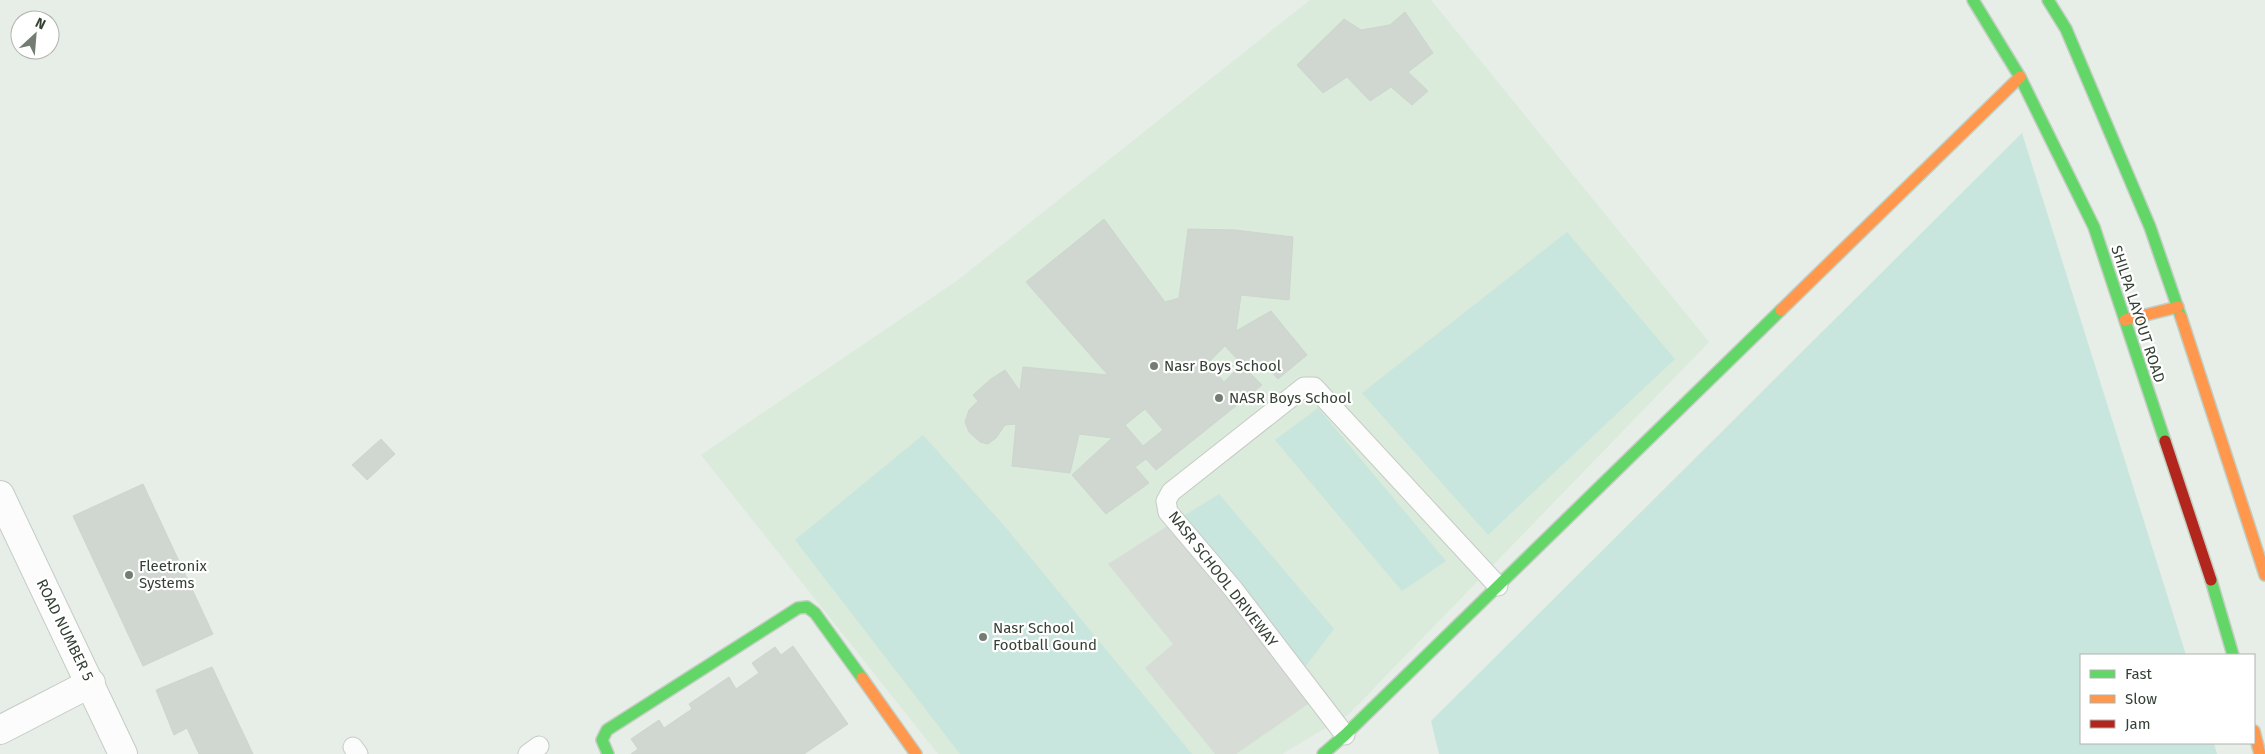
<svg xmlns="http://www.w3.org/2000/svg" width="2265" height="754" font-family="'Fira Sans',sans-serif">
<style>
.education{fill:#daeadb}
.green{fill:#c9e6de}
.parking{fill:#d7dcd7}
.building{fill:#d0d6d0;stroke:#cdd5cd;fill-rule:evenodd}
.lines{fill:none;stroke-linecap:round;stroke-linejoin:round}
.lane-casing{stroke:#c5cbc5;stroke-width:21}
.street-casing{stroke:#c5cbc5;stroke-width:30}
.fast-casing{stroke:#c2cec2;stroke-width:14}
.slow-casing{stroke:#c2cec2;stroke-width:14}
.jam-casing{stroke:#c2cec2;stroke-width:14}
.lane{stroke:#fbfcfb;stroke-width:19}
.street{stroke:#fbfcfb;stroke-width:28}
.fast{stroke:#63d668;stroke-width:11}
.slow{stroke:#ff974d;stroke-width:11}
.jam{stroke:#b3261e;stroke-width:11}
.poi-dot{fill:#737d73;stroke:#fff;stroke-width:2}
.labels{text-anchor:middle;stroke-width:4.5;stroke-linejoin:round;paint-order:stroke}
.street-label{font-size:15px;fill:#354135;stroke:#fff}
.poi-label{font-size:15px;fill:#354135;stroke:#fff;text-anchor:start}
</style>
<rect width="100%" height="100%" fill="#e7ede7"/>
<polygon class="education" points="1310,0 1431,0 1709,342 1349,714 1282,754 938,754 701,455 958,280"/>
<g class="green">
<polygon points="2022,133 2186,655 2081,655 2081,743 2214,743 2217,754 1439,754 1431,721"/>
<polygon points="1567,232 1675,359 1488,535 1362,393"/>
<polygon points="1318,408 1446,561 1402,591 1275,440"/>
<polygon points="923,435 1007,529 1192,754 960,754 795,540"/>
<polygon points="1219,494 1334,629 1302,671 1182,517"/>
</g>
<polygon class="parking" points="1169,525 1311,702 1236,754 1215,754 1145,668 1173,644 1108,564"/>
<g class="building">
<polygon points="1405,12 1433,53 1408,72 1428,91 1412,105 1391,87 1370,101 1347,77 1323,93 1297,65 1344,19 1361,30 1390,25"/>
<path d="M1104,219L1165,302L1179,298L1188,229L1235,230L1293,237L1289,300L1241,295L1236,331L1271,311L1307,355L1278,379L1261,361L1250,373L1262,385L1156,470L1146,459L1135,467L1149,483L1106,514L1072,475L1112,438L1079,434L1070,473L1012,466L1016,424L1005,425L996,438L988,444L980,442L969,432L965,422L969,410L978,401L973,395L991,379L1005,370L1020,391L1023,367L1108,375L1026,282ZM1225,346L1242,364L1224,382L1207,364ZM1145,409L1163,430L1143,446L1125,425Z"/>
<polygon points="381,439 395,454 367,480 352,465"/>
<polygon points="143,484 213,634 143,666 73,516"/>
<polygon points="793,646 848,724 804,754 631,754 638,749 631,739 659,720 664,728 692,709 689,704 729,677 736,689 759,673 752,663 775,647 781,655"/>
<polygon points="212,667 253,754 199,754 187,728 174,735 156,690"/>
</g>
<g class="lines">
<defs>
<g id="lane">
<polyline points="1345,735 1234,590 1168,512 1166,501 1171,492 1304,387 1314,387 1498,586"/>
<polyline points="353,747 358,754"/>
<polyline points="528,754 539,746"/>
</g>
<g id="street">
<polyline points="0,495 123,754"/>
<polyline points="0,730 91,683"/>
</g>
<g id="fast">
<polyline points="1973,0 2020,77 2094,227 2165,441"/>
<polyline points="2048,0 2066,29 2150,227 2181,317"/>
<polyline points="2211,580 2233,655"/>
<polyline points="608,754 602,740 607,730 798,608 807,607 815,613 862,678"/>
<polyline points="1323,754 1345,735 1781,310"/>
</g>
<g id="slow">
<polyline points="1781,310 2020,77"/>
<polyline points="2181,317 2265,575"/>
<polyline points="2125,320 2178,307"/>
<polyline points="862,678 916,754"/>
<polyline points="2254,731 2260,754"/>
</g>
<polyline id="jam" points="2165,441 2211,580"/>
</defs>
<use href="#lane" class="lane-casing"/>
<use href="#street" class="street-casing"/>
<use href="#fast" class="fast-casing"/>
<use href="#slow" class="slow-casing"/>
<use href="#jam" class="jam-casing"/>
<use href="#lane" class="lane"/>
<use href="#street" class="street"/>
<use href="#fast" class="fast"/>
<use href="#slow" class="slow"/>
<use href="#jam" class="jam"/>
</g>
<g class="poi-dot">
<circle cx="1154" cy="366" r="5"/>
<circle cx="1219" cy="398" r="5"/>
<circle cx="129" cy="575" r="5"/>
<circle cx="983" cy="637" r="5"/>
</g>
<g class="labels">
<g class="street-label">
<text transform="translate(2138 314) rotate(72)" y="5">SHILPA LAYOUT ROAD</text>
<text transform="translate(1223 579) rotate(52)" y="5">NASR SCHOOL DRIVEWAY</text>
<text transform="translate(65 630) rotate(64)" y="5">ROAD NUMBER 5</text>
</g>
<g class="poi-label">
<text x="1164" y="371">Nasr Boys School</text>
<text x="1229" y="403">NASR Boys School</text>
<text x="139" y="571">Fleetronix<tspan x="139" dy="17">Systems</tspan></text>
<text x="993" y="633">Nasr School<tspan x="993" dy="17">Football Gound</tspan></text>
</g>
</g>
<rect x="2080" y="654" width="175" height="90" fill="#ffffff" stroke="#aeb3ae"/>
<rect x="2090" y="670" width="25" height="8" fill="#63d668" stroke="#aeb3ae"/>
<text x="2125" y="679" font-size="15" fill="#354135">Fast</text>
<rect x="2090" y="695" width="25" height="8" fill="#ff974d" stroke="#aeb3ae"/>
<text x="2125" y="704" font-size="15" fill="#354135">Slow</text>
<rect x="2090" y="720" width="25" height="8" fill="#b3261e" stroke="#aeb3ae"/>
<text x="2125" y="729" font-size="15" fill="#354135">Jam</text>
<g transform="translate(35 35) rotate(26)"><circle r="24" fill="#ffffff" stroke="#aeb3ae"/>
<path d="M0-4L9 19L0 12L-9 19Z" fill="#737d73"/>
<text y="-8" font-size="14" font-weight="bold" text-anchor="middle" fill="#354135">N</text>
</g>
</svg>
